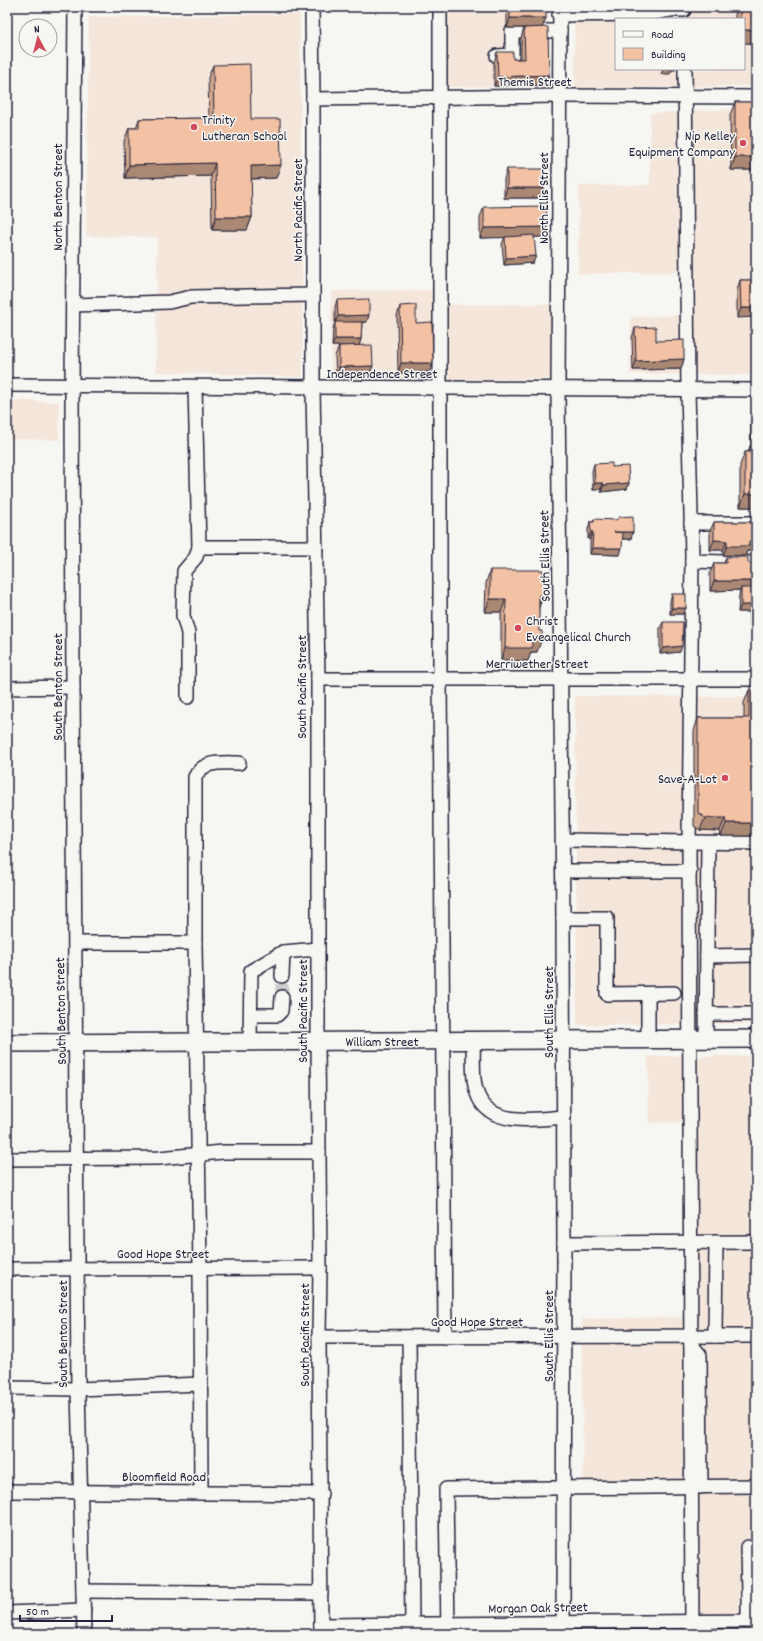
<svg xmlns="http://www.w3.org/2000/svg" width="763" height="1641" font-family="Dekko,sans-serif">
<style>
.built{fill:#f5e6db;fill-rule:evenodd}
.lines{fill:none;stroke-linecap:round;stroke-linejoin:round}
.minor-tunnel{stroke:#cccccd;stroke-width:13;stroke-dasharray:13 6;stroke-linecap:butt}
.minor-casing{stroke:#22223b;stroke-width:16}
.major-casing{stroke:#22223b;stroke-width:20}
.minor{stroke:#f6f6f2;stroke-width:13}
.major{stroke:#f6f6f2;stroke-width:17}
.wall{fill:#d1a78d;stroke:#22223b}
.shaded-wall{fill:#aa8873;stroke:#22223b}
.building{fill:#f3c2a4;stroke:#22223b}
.poi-dot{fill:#d1495b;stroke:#f6f6f2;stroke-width:1.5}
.labels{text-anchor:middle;stroke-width:3;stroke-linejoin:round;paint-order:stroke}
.street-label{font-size:14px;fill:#22223b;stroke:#f6f6f2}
.poi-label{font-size:14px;fill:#22223b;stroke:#f6f6f2;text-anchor:start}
</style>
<rect width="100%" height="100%" fill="#f6f6f2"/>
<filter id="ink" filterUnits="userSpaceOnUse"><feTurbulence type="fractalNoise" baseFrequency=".025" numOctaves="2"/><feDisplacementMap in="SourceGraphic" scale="8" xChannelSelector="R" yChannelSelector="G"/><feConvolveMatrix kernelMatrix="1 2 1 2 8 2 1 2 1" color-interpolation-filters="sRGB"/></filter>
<g filter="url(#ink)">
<g class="built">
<polygon points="434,7 548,7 549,86 434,87"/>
<path d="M574,7H756V86L575,88ZM616,19H744V69H616Z"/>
<polygon points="300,14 303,377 156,372 157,237 86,236 89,17"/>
<polygon points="756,108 756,375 630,374 631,317 682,315 682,272 578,274 579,186 650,185 650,113"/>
<polygon points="445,290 445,305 551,304 551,379 331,380 331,291"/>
<polygon points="7,400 59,402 59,440 7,439"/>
<polygon points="575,696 756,697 756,1024 577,1025"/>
<polygon points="648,1056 756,1056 756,1634 688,1634 688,1494 583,1496 582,1319 687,1317 684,1122 649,1123"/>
</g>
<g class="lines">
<polyline class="minor-tunnel" points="282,997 282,976"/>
<defs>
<g id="minor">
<polyline points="75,7 72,387 73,687 78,1389 84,1634"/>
<polyline points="312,7 313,99 313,388 318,679 318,1041 320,1268 319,1337 321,1634"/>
<polyline points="440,7 440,679 445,1337"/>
<polyline points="560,7 558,390 563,918 564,1243 563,1634"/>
<polyline points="559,15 649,14 670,10 684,10"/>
<polyline points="497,56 512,55 512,31 560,31"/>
<polyline points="685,69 688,390 692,556 689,843 692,1634"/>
<polyline points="313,99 560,96 756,97"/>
<polyline points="73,305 169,302 191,297 313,295"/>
<polyline points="7,385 756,390"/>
<polyline points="195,387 199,547 316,547"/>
<polyline points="691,523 756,523"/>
<polyline points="692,561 756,563"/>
<polyline points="318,679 756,679"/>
<polyline points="7,688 73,687"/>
<polyline points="188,697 188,633 183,616 184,571 196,557 199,547"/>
<polyline points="563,840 756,843"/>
<polyline points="563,871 690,871"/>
<polyline points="563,918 607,918 607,994 674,993"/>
<polyline points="76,943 195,943 200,1268 201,1493"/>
<path d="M195,943V777C203,760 222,763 239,763"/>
<polyline points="707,956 756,955"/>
<polyline points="282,976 283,952"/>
<polyline points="706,1014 756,1014"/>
<polyline points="251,1015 277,1015 281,1011 282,997"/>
<polyline points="648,1039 648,994"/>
<polyline points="706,1039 708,844"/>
<path d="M473,1040C474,1058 471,1082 479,1098C493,1127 538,1119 564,1117"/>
<polyline points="250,1041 251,971 283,952 318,949"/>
<polyline points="7,1159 159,1158 223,1152 319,1152"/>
<polyline points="564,1243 756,1242"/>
<polyline points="7,1269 320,1268"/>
<polyline points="715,1336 716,1242"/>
<polyline points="319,1337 756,1336"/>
<polyline points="409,1337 412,1624"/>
<polyline points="691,1344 700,1355 701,1487"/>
<polyline points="7,1388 78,1389 201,1384"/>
<polyline points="7,1491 321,1494"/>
<polyline points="747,1547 748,1595 756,1595"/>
<polyline points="83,1591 321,1593"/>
<polyline points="748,1595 748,1621"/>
<polyline points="7,1613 84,1610"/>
<polyline points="321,1625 756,1621"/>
<polyline points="448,1634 446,1489 756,1486"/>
</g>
<polyline id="major" points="7,1043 756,1039"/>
</defs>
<use href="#minor" class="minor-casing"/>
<use href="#major" class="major-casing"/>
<use href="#minor" class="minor"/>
<use href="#major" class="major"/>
</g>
<g class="wall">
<polygon points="507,7 546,7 542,28 549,75 545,85 494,86 494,62 497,52 513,59 521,59 521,38 524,28 526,28 507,28"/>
<polygon points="738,7 756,7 756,43 744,43 744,19 735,19 735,15"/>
<polygon points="213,65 251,119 276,178 251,179 252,217 247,230 212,230 211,176 125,178 124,141 129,128 136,128 139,119 209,118 208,78"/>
<polygon points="735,102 756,102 756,170 731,170 730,115"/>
<polygon points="507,169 540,198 504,198 504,179"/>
<polygon points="484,207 547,227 543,237 534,237 533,263 504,265 502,244 505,237 480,238 480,217"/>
<polygon points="740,280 756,280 737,318 737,290"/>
<polygon points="337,300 367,322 362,322 361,339 359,346 369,376 336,377 335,356 339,346 346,346 332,346 333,329 335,322 335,307"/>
<polygon points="400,306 416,323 433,363 429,372 398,373 397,316"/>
<polygon points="635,328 684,359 681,369 633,370 632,338"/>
<polygon points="756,401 756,507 740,507 740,465 745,452 748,452 750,446 751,446 751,414"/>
<polygon points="594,464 612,467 629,483 627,489 601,492 601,489 593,490 592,471"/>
<polygon points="594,519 631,539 622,539 620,555 590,554 590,539 588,539 588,529 590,522 593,522"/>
<polygon points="714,522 756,522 756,551 747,551 745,556 723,555 723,550 710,550 710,531"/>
<polygon points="726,557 748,563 755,605 756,626 750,626 750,612 738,612 739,595 740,590 710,591 710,573 714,563 724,563"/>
<polygon points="490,570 543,595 539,606 537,652 531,652 528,661 501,660 501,612 485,612 486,583"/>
<polygon points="672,594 683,614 670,614 670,601"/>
<polygon points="663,622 680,652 660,654 660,628"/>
<polygon points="756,634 756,658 755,658 754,639"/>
<polygon points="749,690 756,836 721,836 720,831 700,830 694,826 694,731 698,718 744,718 744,703"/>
</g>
<g class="shaded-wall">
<polygon points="510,18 546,18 542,28 507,28"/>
<rect x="744" y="30" width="12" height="13"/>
<polygon points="663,69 676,69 676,70 672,70 670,74 661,74"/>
<polygon points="549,75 545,85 494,86 498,77"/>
<polygon points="735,157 756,157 756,170 731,170"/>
<polygon points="215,163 211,176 125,178 129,165"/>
<polygon points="281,165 276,178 247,179 251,166"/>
<polygon points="507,188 544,188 540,198 504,198"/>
<polygon points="216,217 252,217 247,230 212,230"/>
<polygon points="547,227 543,237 480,238 484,228"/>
<polygon points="536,256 533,263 504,265 506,258"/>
<polygon points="741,308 756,308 756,317 737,318"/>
<polygon points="369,315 367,322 335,323 338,316"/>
<polygon points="335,339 361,339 359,346 332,346"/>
<polygon points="684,359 681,369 633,370 636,361"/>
<polygon points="401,363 433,363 429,372 398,373"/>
<polygon points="373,366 369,376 336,377 339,367"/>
<polygon points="595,483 603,483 601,489 593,490"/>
<polygon points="629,483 627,489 601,492 604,485"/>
<polygon points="745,494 756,494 756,507 740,507"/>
<polygon points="591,532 593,532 590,539 588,539"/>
<polygon points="614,532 633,532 631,539 611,539"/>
<polygon points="714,540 727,541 723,550 710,550"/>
<polygon points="749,541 756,541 756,551 747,551 745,556 723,555 727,546"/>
<polygon points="592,548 622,548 620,555 590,554"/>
<polygon points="714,581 756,581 756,590 741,588 740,590 710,591"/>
<polygon points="539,595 543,595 539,608"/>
<polygon points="490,599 506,599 501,612 485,612"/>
<polygon points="741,605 755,605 753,612 753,606 750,612 738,612"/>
<polygon points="672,608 686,608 683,614 670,614"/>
<polygon points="752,620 756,620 756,626 750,626"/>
<polygon points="532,639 542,639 537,652 531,652 528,661 501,660 505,648"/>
<polygon points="682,646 680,652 660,654 663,648"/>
<polygon points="705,818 725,818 720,831 700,830"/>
<polygon points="726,823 756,823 756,836 721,836"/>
</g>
<g class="building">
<rect x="510" y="7" width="36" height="11"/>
<polygon points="740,7 756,7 756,30 744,30 744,19 740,19"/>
<polygon points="548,27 549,75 498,77 497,52 513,52 513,59 525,59 524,28"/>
<polygon points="250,64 251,119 280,119 281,165 251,166 252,217 216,217 215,163 129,165 129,128 139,128 139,119 214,118 213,65"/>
<rect x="735" y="102" width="21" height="55"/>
<rect x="507" y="169" width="37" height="19"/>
<polygon points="546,206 547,227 484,228 484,207"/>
<polygon points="534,235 536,256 506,258 505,237"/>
<polygon points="740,280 756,280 756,308 741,308"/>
<polygon points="369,299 369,315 338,316 337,300"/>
<polygon points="416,305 416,323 432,322 433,363 401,363 400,306"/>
<polygon points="335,322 362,322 361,339 335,339"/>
<polygon points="656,327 656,341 684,340 684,359 636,361 635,328"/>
<polygon points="372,345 373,366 339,367 339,346"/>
<polygon points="756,401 756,494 745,494 745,452 750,452 750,446 756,446"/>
<polygon points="612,463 612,467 628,466 629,483 604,485 603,483 595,483 594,464"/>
<polygon points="633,516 633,532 614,532 623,533 622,548 592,548 593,532 591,532 590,522 594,522 594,519 616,520 619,517"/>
<polygon points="714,522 756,522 756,541 749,541 749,546 727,546 727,541 714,540"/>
<polygon points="726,557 748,557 748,563 756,563 756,581 714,581 714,563 726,563"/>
<polygon points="490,570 543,570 543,595 539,595 539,631 542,631 542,639 532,639 532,648 505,648 506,599 490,599"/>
<polygon points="741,588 756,588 755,605 741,605"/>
<rect x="672" y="594" width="14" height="14"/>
<polygon points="753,606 756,606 756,620 752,620"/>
<polygon points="663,622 683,622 682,646 663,648"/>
<polygon points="749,690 756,690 756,823 726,823 725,818 705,818 698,813 698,718 749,718"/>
</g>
</g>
<g class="poi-dot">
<circle cx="194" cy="127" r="4"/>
<circle cx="743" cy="143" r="4"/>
<circle cx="518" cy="628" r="4"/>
<circle cx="725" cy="778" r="4"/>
</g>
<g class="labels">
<g class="street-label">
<text x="535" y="86">Themis Street</text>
<text transform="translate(57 197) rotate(-90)" y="5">North Benton Street</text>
<text transform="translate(543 198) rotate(-90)" y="5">North Ellis Street</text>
<text transform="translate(297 210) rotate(-90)" y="5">North Pacific Street</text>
<text x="382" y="378">Independence Street</text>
<text transform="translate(544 556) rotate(-91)" y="5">South Ellis Street</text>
<text x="537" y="668">Merriwether Street</text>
<text transform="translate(57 687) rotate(-90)" y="5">South Benton Street</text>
<text transform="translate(301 687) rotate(-90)" y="5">South Pacific Street</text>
<text transform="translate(60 1011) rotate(-91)" y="5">South Benton Street</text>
<text transform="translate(302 1011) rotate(-90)" y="5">South Pacific Street</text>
<text transform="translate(548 1012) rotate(-90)" y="5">South Ellis Street</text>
<text x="382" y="1046">William Street</text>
<text x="163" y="1258">Good Hope Street</text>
<text x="477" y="1326">Good Hope Street</text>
<text transform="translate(62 1334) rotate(-90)" y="5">South Benton Street</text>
<text transform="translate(304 1335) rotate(-90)" y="5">South Pacific Street</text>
<text transform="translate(548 1336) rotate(-90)" y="5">South Ellis Street</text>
<text x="164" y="1481">Bloomfield Road</text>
<text transform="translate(538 1607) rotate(-1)" y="5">Morgan Oak Street</text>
</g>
<g class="poi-label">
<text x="202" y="124">Trinity<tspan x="202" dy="16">Lutheran School</tspan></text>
<text x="735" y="140" text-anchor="end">Nip Kelley<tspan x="735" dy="16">Equipment Company</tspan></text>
<text x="526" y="625">Christ<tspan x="526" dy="16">Eveangelical Church</tspan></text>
<text x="717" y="783" text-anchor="end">Save-A-Lot</text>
</g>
</g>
<rect width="763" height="1641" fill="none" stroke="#f6f6f2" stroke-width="24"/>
<rect x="12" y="12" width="739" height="1617" fill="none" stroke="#22223b" stroke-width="1.5" filter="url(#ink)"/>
<rect x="615" y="18" width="130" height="52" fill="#f6f6f2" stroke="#a1a1a9"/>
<rect x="623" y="31" width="20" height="6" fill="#f6f6f2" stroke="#a1a1a9"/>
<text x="651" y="38" font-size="12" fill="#22223b">Road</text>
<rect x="623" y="48" width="20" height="12" fill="#f3c2a4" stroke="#a1a1a9"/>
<text x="651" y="58" font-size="12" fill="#22223b">Building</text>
<g transform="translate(38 38) rotate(353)"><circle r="19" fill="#f6f6f2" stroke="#a1a1a9"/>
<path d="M0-3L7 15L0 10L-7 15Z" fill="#d1495b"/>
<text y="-6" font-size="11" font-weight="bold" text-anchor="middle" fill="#22223b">N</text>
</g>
<path d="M20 1615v6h92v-6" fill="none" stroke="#22223b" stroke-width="2"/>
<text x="26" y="1615" font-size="12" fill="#22223b" stroke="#f6f6f2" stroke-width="3" paint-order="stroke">50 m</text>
</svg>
